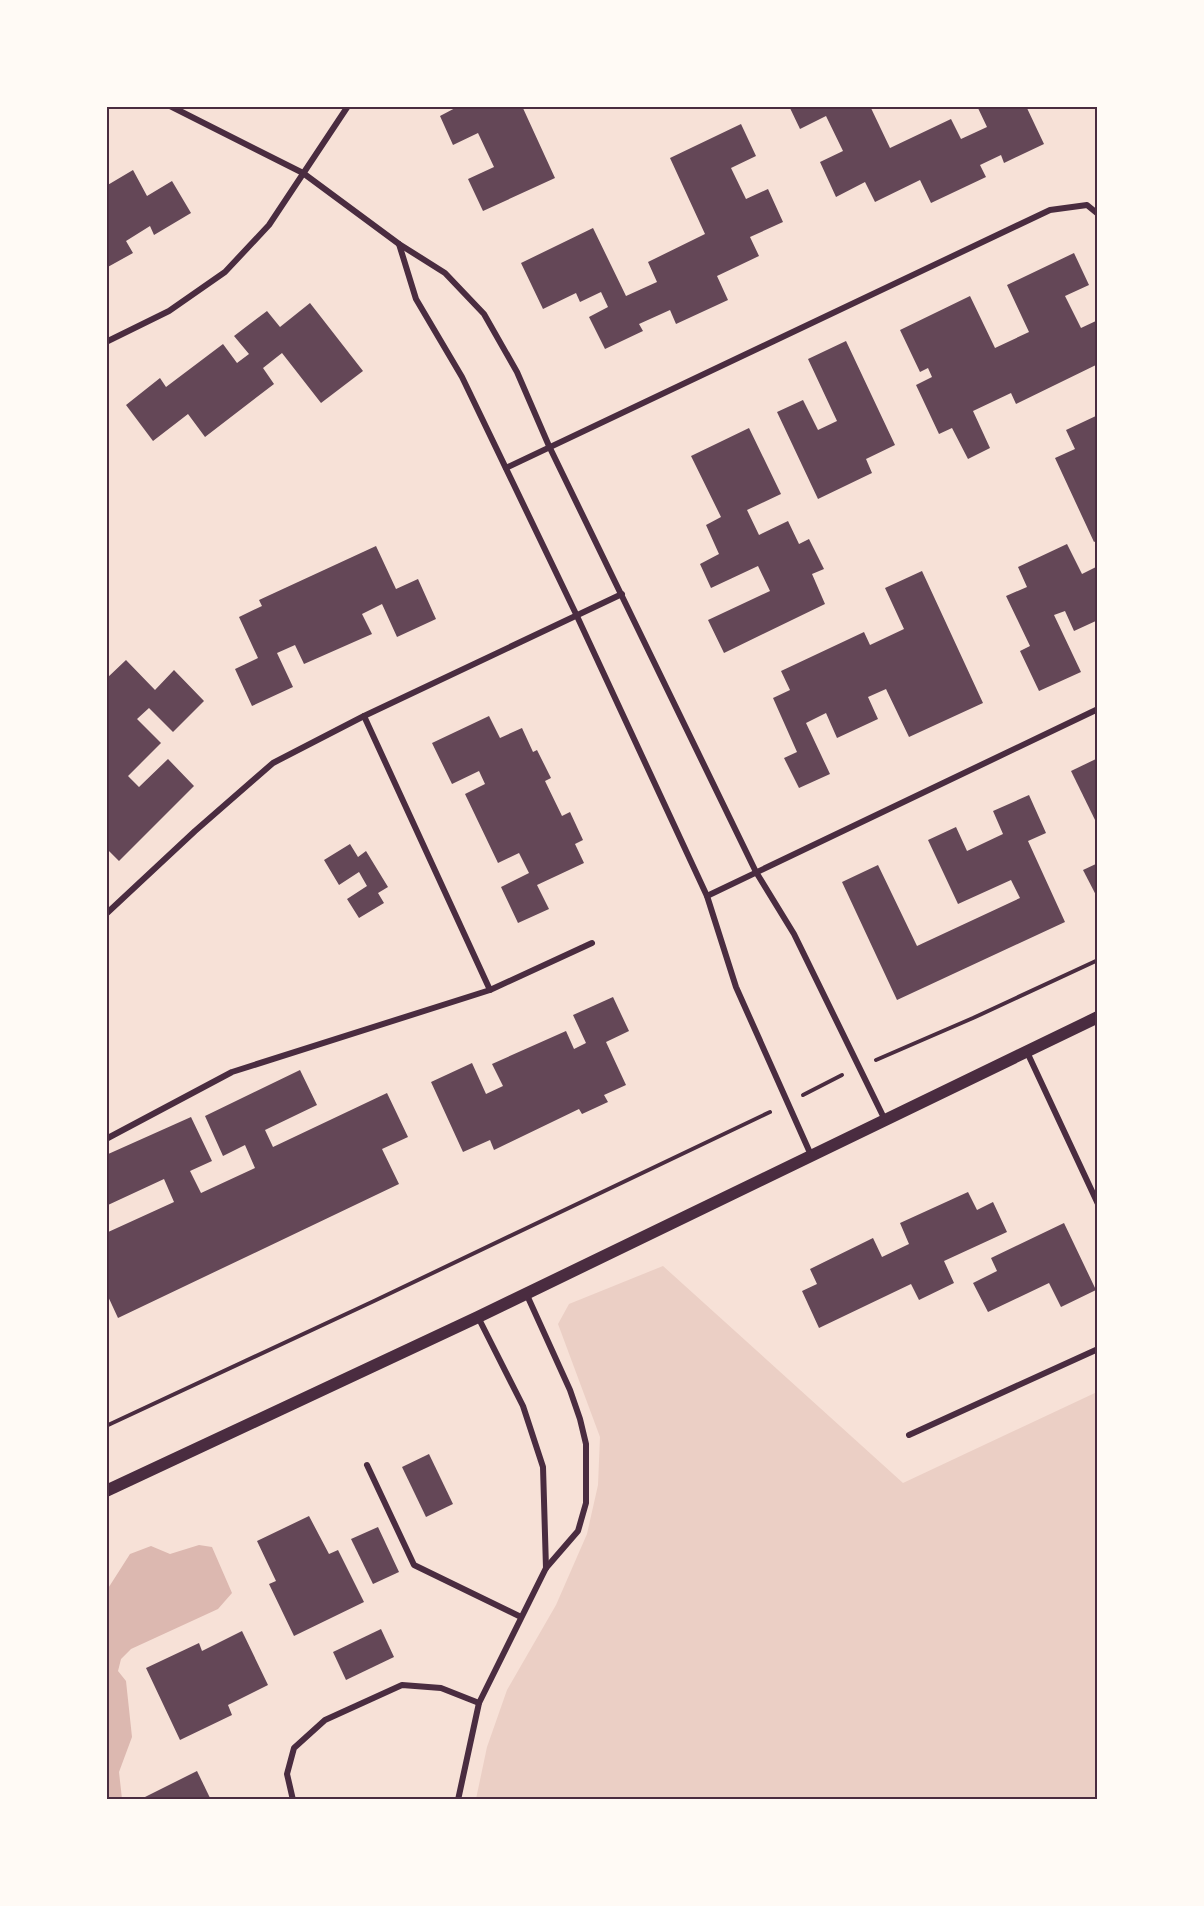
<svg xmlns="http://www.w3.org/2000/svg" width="1204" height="1906" font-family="Raleway,sans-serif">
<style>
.green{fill:#ebcfc5}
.water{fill:#dcb8b0}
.building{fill:#644757}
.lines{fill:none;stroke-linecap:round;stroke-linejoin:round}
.path{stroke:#4a2c40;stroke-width:4}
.minor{stroke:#4a2c40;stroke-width:6}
.secondary{stroke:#4a2c40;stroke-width:12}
.neatline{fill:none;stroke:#4a2c40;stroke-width:2}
</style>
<rect width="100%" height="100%" fill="#f7e1d7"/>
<polygon class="green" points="663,1266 903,1483 1097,1392 1097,1799 476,1799 487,1747 507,1690 556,1605 587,1534 598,1485 600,1437 558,1324 569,1304"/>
<polygon class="water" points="199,1545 212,1547 232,1593 218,1609 131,1649 121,1659 118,1671 126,1681 132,1737 119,1772 122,1799 107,1799 107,1590 130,1554 151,1546 170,1554"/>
<g class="building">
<polygon points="459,106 522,106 555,178 483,211 468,179 494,167 478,133 453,145 440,116"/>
<polygon points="789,106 870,106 890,148 951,119 961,139 987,127 977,106 1026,106 1044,144 1004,163 1001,155 980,165 986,177 931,203 920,180 875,202 865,182 836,197 820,162 843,151 826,116 800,129"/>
<polygon points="741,124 756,156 731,168 746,199 768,189 783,222 750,237 759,256 717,276 728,300 676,324 670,310 639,324 643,331 605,349 589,317 608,307 601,292 580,302 576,293 543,309 521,263 593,228 626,296 657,282 648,262 705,234 670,158"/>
<polygon points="133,170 147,196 172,181 191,213 154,235 150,226 126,241 133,253 106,268 106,186"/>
<polygon points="1074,253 1089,285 1065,296 1081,328 1098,320 1098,364 1016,404 1011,393 973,411 990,448 968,459 952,428 939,434 916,385 932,377 928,368 920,372 900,330 970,296 995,348 1029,332 1007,285"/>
<polygon points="310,303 363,371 321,403 282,353 263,368 274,384 205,437 188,414 153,441 126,405 160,378 166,387 223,344 237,363 249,354 234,336 267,311 280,327"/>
<polygon points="846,341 895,445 866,459 872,473 818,499 777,412 803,400 818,430 837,421 808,359"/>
<polygon points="1098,415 1098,540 1094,542 1055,458 1075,449 1066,430"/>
<polygon points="749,428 781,494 747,510 759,535 788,521 799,544 809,539 824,569 812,574 825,604 724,653 708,620 770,591 758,566 711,588 700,564 719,554 706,525 721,517 691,456"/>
<polygon points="1067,544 1082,574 1098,566 1098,620 1074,631 1065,611 1054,615 1081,672 1039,691 1020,651 1030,646 1006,596 1027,587 1018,567"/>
<polygon points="376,546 396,589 418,579 436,619 397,637 382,604 362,614 372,634 304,664 295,645 277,653 293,687 252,706 235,669 258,658 239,617 262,606 259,600"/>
<polygon points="922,571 983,703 909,737 886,689 868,697 878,719 837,738 826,713 806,723 830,774 799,788 784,758 797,752 773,698 790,690 781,671 864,632 870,645 904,629 885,588"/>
<polygon points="126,660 155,690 174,670 204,701 173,732 149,708 137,719 161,743 128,776 139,787 168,759 194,786 119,861 106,848 106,679"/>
<polygon points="489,716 500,738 522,728 533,752 537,750 551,778 545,781 562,816 570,812 583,840 575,844 584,863 537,885 549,909 518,923 501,887 529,873 519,853 498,863 465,794 485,784 479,771 452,784 432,743"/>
<polygon points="1098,758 1098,826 1071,771"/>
<polygon points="1029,795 1046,833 1028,841 1065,922 897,1000 842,882 878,865 917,946 1020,898 1011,880 958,904 928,840 956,827 967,851 1003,834 993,811"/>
<polygon points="350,844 358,857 366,851 388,887 378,893 384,903 359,918 347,899 367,886 359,872 339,885 324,860"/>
<polygon points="1098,863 1098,899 1083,870"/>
<polygon points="613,997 629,1031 606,1042 626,1085 604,1095 608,1102 582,1114 579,1109 494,1150 490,1140 463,1152 431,1082 472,1063 486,1094 503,1086 492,1064 566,1031 574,1049 586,1043 573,1015"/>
<polygon points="300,1070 317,1105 265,1130 273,1147 387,1093 408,1137 382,1149 399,1184 118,1318 106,1292 106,1233 174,1202 164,1179 108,1205 106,1202 106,1155 191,1117 212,1161 190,1171 201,1193 255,1168 245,1145 223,1156 205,1116"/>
<polygon points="968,1192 977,1210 993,1202 1007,1232 944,1261 954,1283 919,1300 911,1284 819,1328 802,1291 817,1284 810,1269 873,1238 882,1257 909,1244 900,1223"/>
<polygon points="1064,1223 1096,1290 1061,1307 1049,1283 988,1312 973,1283 997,1271 991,1258"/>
<polygon points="429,1454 453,1504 426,1517 402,1467"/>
<polygon points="309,1516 329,1554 338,1550 364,1602 294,1636 269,1584 276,1581 257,1541"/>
<polygon points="378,1527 399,1572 373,1584 351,1539"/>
<polygon points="381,1629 394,1657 346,1680 333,1652"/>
<polygon points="242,1631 268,1685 228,1705 232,1715 180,1740 146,1668 199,1643 202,1651"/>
<polygon points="197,1771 211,1800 146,1800 145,1797"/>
</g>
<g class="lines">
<g class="path">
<polyline points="876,1060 973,1018 1098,960"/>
<polyline points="803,1095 842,1075"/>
<polyline points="106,1426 374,1301 770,1112"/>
</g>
<g class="minor">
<polyline points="170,106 303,173 399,244 445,273 484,314 517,372 549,446 756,872 794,934 885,1120"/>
<polyline points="399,244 416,299 462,377 576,614 707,896 736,987 811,1155"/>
<polyline points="106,342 169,311 225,272 269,225 348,106"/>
<polyline points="506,468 1050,210 1087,205 1098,214"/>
<polyline points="364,716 490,990 592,943"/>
<polyline points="707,896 1098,709"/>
<polyline points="106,914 195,831 273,763 364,716 622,594"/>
<polyline points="1027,1052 1098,1204"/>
<polyline points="106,1139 232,1072 490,990"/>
<polyline points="478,1317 523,1406 543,1467 546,1568"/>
<polyline points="909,1435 1098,1349"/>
<polyline points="367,1465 414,1565 521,1617"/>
<polyline points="293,1800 287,1774 294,1748 325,1720 402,1685 441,1688 479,1703"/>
<polyline points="458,1800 479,1703 546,1568 578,1531 586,1503 586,1444 580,1419 570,1390 526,1293"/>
</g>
<polyline class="secondary" points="106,1491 478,1317 1098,1017"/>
</g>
<rect width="1204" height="1906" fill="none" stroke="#fffaf5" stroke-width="216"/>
<rect x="108" y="108" width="988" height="1690" class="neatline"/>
</svg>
